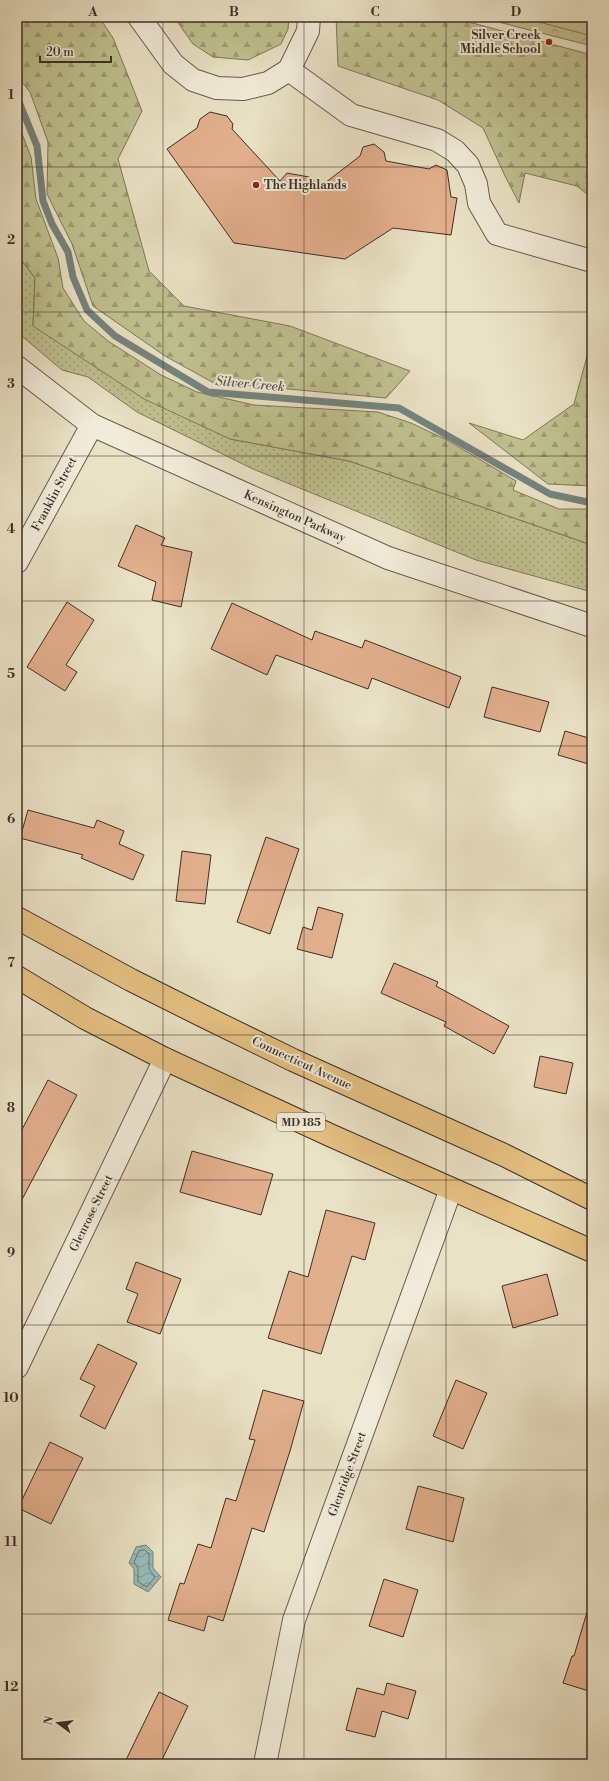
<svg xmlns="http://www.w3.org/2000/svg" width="609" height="1781" font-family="'Libre Bodoni',serif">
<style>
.grass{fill:url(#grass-dots);stroke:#7e785c}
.forest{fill:url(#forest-firs);stroke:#7e785c}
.park{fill:url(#park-crowns);stroke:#7e785c}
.garden{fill:#bfc18f;stroke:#7e785c}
.water{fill:url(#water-waves);stroke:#74847f}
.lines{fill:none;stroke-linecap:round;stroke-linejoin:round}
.shore{stroke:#6b7671;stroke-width:1}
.stream{stroke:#74847f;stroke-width:7}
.building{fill:#e2af8c;stroke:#3e2f29}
.minor-casing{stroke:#695c50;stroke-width:24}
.major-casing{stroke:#3e2f29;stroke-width:24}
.minor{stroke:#f1ecd9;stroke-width:22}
.major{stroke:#e5c182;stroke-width:22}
.grid{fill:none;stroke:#3e2f29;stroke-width:1;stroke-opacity:0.55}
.poi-dot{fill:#8f2418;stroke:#f1ecd9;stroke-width:1.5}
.labels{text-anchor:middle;stroke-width:4;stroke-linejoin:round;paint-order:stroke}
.shield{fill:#f1ecd9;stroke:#74685e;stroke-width:1}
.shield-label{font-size:11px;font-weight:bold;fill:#3e2f29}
.poi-label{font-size:12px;font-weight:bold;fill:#3e2f29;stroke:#f1ecd9;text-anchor:end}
.street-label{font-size:12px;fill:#3e2f29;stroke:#f1ecd9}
.water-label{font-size:13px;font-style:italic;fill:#54524d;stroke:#f1ecd9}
.neatline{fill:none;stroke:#3e2f29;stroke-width:1.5}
.grid-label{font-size:13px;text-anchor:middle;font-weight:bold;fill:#3e2f29}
</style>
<defs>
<pattern id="grass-dots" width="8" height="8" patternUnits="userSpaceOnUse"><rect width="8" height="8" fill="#bfc18f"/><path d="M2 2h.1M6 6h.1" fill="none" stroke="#9d9d75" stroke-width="1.8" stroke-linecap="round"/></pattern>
<pattern id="forest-firs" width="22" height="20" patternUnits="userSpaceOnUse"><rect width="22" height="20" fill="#bfc18f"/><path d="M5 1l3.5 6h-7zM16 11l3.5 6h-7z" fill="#9d9d75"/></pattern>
<pattern id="park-crowns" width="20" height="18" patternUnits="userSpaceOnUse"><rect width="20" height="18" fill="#bfc18f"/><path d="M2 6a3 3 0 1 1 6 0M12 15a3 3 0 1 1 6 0" fill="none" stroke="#9d9d75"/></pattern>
<pattern id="water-waves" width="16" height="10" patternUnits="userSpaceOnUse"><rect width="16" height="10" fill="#98bdb9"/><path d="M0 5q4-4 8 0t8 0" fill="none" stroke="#7d9a96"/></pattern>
</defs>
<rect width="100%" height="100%" fill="#eae2c5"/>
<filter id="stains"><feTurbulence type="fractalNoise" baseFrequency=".005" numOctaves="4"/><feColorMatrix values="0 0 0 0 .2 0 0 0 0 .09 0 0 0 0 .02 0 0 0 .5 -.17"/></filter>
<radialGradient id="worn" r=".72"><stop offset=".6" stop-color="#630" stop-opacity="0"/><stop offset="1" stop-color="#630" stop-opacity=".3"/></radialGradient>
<polygon class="grass" points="17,254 35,278 33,326 230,439 349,461 592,545 592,592 476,560 253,469 137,412 88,377 62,370 17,332"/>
<g class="forest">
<polygon points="17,17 99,17 113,38 142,111 118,159 149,271 184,306 290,326 410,371 386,398 212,382 165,356 93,306 72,244 47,194 48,142 30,92 17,76"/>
<polygon points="174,17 289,17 288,29 281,44 248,60 213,57 193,44"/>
<polygon points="336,17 450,17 592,55 592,198 577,186 525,173 519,203 505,176 483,128 438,100 338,66"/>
<polygon points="17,121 31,157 36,199 58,258 63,288 84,321 108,341 161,375 197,392 254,405 378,412 411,423 447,440 516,481 513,490 559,509 592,509 592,545 349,461 230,439 144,399 33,326 35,278 17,254"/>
<polygon points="592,338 592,486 548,484 469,423 523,440 574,404"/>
</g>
<polygon class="park" points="479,17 592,17 592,46"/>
<polygon class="garden" points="524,17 592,17 592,36 524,18"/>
<polygon class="water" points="146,1545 153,1552 153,1568 161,1577 148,1592 134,1584 134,1569 129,1563 136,1547"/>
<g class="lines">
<polygon class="shore" points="145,1550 149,1554 149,1569 155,1577 147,1587 138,1582 138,1568 134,1562 139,1551"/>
<polyline class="stream" points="17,97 37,146 43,201 52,224 68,252 73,277 87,310 115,336 208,392 399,408 550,494 592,503"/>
</g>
<g class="building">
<polygon points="210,112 227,116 233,124 232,129 280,181 287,173 309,177 321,186 360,156 363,147 374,144 384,152 386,161 429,169 436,165 447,170 451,197 457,198 451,235 393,228 345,259 234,243 167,149 197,128 200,119"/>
<polygon points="136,525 165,538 161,545 192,552 181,607 152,600 156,582 118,566"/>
<polygon points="67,602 94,620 66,665 77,672 65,691 27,667"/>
<polygon points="232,603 312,640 315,631 362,648 365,640 461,677 449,708 372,678 368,689 276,655 267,675 211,649"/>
<polygon points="492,687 549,702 540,732 484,717"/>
<polygon points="565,731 592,739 592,765 558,755"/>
<polygon points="28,810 94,828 97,820 124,831 119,844 144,855 133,880 81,858 83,855 20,838"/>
<polygon points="266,837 299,849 270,934 237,922"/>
<polygon points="182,851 211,855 205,904 176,901"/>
<polygon points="318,907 343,914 332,958 297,949 303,927 312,930"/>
<polygon points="394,963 438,982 436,986 509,1026 494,1054 444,1026 446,1022 381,993"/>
<polygon points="540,1056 573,1063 566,1094 534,1087"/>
<polygon points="48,1080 77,1095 17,1209 17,1139"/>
<polygon points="192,1151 273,1174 261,1215 180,1192"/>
<polygon points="326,1210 375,1223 365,1260 352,1256 321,1354 268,1338 289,1271 308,1277"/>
<polygon points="136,1262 181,1279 160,1334 127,1322 138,1294 126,1289"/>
<polygon points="547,1274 558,1315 513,1328 502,1286"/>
<polygon points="98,1344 137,1363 105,1429 80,1416 95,1386 80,1379"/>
<polygon points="456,1380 487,1393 463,1449 433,1436"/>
<polygon points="263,1390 304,1401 290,1451 264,1532 252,1528 223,1621 208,1616 204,1631 168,1620 180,1583 184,1584 198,1544 211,1548 226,1498 236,1501 255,1440 249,1439"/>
<polygon points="50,1442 83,1458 51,1524 18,1508"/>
<polygon points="418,1486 464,1498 453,1542 406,1529"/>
<polygon points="384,1579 418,1590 403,1637 369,1626"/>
<polygon points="587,1612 592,1612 592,1692 563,1683 572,1656 574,1656"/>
<polygon points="387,1683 416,1691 408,1719 382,1711 375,1737 346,1730 357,1688 384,1695"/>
<polygon points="159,1692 188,1706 160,1764 124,1764"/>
</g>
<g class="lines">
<defs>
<g id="minor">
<polyline points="139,17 173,64 193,80 217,88 243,89 268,83 289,70 351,115 437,140 455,151 468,165 476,184 479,203 497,234 592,261"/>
<polyline points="289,70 308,31 309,17"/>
<polyline points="17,367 92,425 388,558 592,626"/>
<polyline points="17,562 92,425"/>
<polyline points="17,1367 165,1059"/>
<polyline points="265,1764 294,1620 451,1189"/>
</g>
<g id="major">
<polyline points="17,918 131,980 205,1017 293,1060 504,1155 592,1199"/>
<polyline points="17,977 85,1018 165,1059 332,1136 592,1251"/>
</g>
</defs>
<use href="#minor" class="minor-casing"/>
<use href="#major" class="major-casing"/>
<use href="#minor" class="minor"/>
<use href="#major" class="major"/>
</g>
<path class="grid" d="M163,17V1764M304,17V1764M446,17V1764M17,167H592M17,312H592M17,456H592M17,601H592M17,746H592M17,890H592M17,1035H592M17,1180H592M17,1325H592M17,1470H592M17,1614H592"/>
<g class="poi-dot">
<circle cx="549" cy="42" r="4"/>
<circle cx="256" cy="185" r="4"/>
</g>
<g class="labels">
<rect class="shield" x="277" y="1113" width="48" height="18" rx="3"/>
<g class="shield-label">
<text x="301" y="1126">MD 185</text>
</g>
<g class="poi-label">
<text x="541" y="39">Silver Creek<tspan x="541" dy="14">Middle School</tspan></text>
<text x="264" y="189" text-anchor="start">The Highlands</text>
</g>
<g class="street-label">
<text transform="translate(54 494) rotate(-62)" y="4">Franklin Street</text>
<text transform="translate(295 516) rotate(24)" y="4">Kensington Parkway</text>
<text transform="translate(302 1063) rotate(25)" y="4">Connecticut Avenue</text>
<text transform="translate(91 1213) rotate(-64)" y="4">Glenrose Street</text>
<text transform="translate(347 1474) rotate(-70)" y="4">Glenridge Street</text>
</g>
<g class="water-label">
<text transform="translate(250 383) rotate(5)" y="5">Silver Creek</text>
</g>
</g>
<rect width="609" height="1781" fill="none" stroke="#eae2c5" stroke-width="44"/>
<g transform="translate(58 1723) rotate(285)" stroke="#f1ecd9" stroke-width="3" paint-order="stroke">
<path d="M0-3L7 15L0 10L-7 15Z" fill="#3e2f29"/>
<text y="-6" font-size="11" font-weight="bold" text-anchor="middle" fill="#3e2f29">N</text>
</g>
<path d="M40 56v6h71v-6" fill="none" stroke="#3e2f29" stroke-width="2"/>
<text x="46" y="56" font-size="12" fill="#3e2f29" stroke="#f1ecd9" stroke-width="3" paint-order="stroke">20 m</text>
<rect x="22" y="22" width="565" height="1737" class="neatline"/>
<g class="grid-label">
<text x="93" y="16">A</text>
<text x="234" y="16">B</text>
<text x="375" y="16">C</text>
<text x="516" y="16">D</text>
<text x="11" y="99">1</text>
<text x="11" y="244">2</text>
<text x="11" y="388">3</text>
<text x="11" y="533">4</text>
<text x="11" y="678">5</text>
<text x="11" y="823">6</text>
<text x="11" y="967">7</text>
<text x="11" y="1112">8</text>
<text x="11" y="1257">9</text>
<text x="11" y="1402">10</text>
<text x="11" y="1546">11</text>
<text x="11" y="1691">12</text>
</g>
<rect width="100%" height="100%" filter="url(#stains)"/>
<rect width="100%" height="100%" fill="url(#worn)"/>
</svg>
